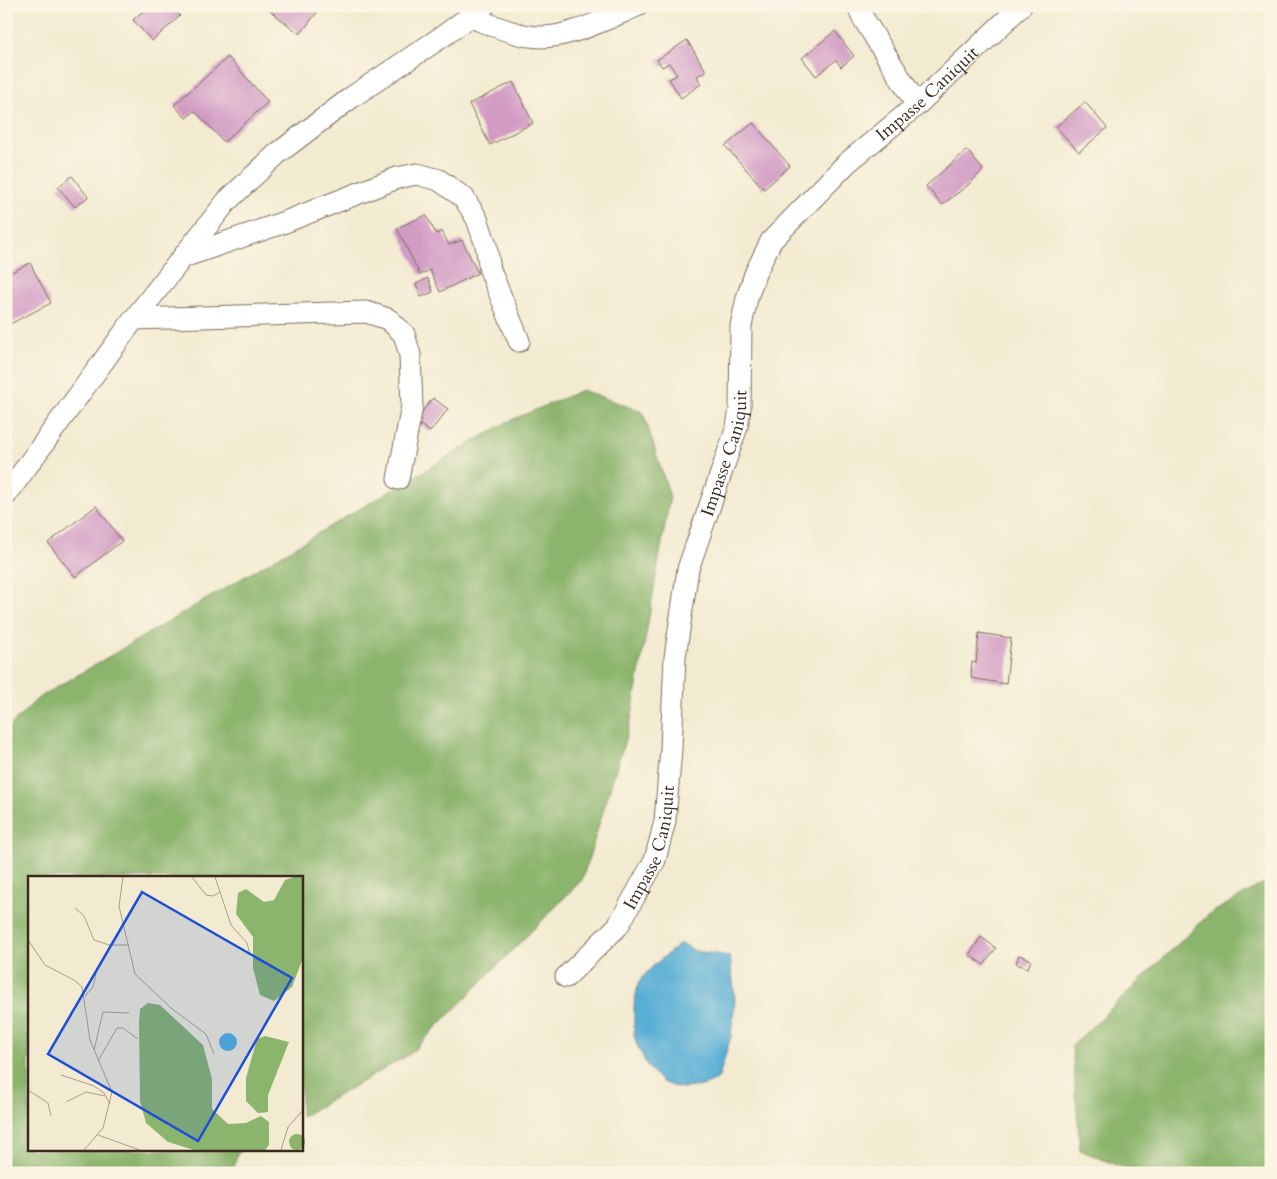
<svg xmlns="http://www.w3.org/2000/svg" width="1277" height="1179" font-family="Cardo,serif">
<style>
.forest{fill:#8bb46c;stroke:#636f45}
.water{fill:#58afd5;stroke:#4a6c7a}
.building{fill:#d19bc4}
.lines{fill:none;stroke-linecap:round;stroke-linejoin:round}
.street-casing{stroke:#7b6e5d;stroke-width:23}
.street{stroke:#fff;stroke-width:21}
.labels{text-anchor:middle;stroke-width:4.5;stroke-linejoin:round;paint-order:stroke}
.street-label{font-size:18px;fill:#3b2a1e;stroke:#fcf5e5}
.inset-road{fill:none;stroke:#a99e89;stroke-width:1}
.view{fill:#1d4ed8;fill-opacity:0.15;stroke:#1d4ed8;stroke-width:2.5}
.inset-edge{fill:none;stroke:#3b2a1e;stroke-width:2.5}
</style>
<rect width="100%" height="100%" fill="#fcf5e5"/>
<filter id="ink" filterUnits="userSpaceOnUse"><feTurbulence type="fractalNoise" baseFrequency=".02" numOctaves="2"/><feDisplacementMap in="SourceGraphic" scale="10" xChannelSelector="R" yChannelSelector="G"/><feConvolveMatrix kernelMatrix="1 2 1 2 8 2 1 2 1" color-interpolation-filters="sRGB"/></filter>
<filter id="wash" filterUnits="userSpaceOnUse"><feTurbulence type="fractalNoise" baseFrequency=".0096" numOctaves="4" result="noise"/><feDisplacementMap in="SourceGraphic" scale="20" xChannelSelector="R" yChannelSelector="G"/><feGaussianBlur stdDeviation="1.12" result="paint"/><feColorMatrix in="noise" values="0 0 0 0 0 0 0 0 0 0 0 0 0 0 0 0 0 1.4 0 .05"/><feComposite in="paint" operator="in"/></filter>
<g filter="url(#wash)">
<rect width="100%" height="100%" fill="#f3ebd1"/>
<g class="forest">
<polygon points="582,390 643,412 670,497 631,720 582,880 410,1054 301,1117 301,878 29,878 29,1150 243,1150 237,1154 232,1173 6,1173 6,730 37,699 507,422"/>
<polygon points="1271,879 1271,1173 1135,1173 1080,1150 1072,1046 1208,915"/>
</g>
<polygon class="water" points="681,943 695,951 730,956 735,1000 731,1036 719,1077 711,1083 702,1086 684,1088 672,1086 662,1082 648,1067 637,1045 634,1035 634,1005 639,981 653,966"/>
<g id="blocks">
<g class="building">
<polygon points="149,6 171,6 180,16 152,41 133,20"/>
<polygon points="272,6 322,6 300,34 269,10"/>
<polygon points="835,31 854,56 841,67 836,60 816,76 802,58"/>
<polygon points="687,40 706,71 697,76 701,84 681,98 669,79 677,75 669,63 662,67 657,60"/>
<polygon points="228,57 268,102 224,142 195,111 186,118 174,105"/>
<polygon points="513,82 533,123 490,145 469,104"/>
<polygon points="1085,102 1107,128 1079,152 1056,127"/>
<polygon points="753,123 790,166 764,189 725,146"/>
<polygon points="967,150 983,170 967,186 942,205 926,186"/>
<polygon points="72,176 88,197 75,207 58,187"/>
<polygon points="426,215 436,234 442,231 449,245 462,240 478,273 440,292 430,270 420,275 397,228"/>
<polygon points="30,263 51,303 8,325 6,321 6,275"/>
<polygon points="428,278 433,292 421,297 416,284"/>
<polygon points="433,398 448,409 430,432 415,421"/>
<polygon points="96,506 122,541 75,577 48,543"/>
<polygon points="979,633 1011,638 1006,684 971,678 972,662 976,663"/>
<polygon points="981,937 996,948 984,965 969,955"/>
<polygon points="1019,955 1031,960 1028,968 1016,964"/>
</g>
</g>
</g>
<g filter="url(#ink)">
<use href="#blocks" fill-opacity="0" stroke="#7b6e5d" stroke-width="1"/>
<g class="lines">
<defs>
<g id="street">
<polyline points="858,6 863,18 917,105"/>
<path d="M470,17C489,24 509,33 529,36C562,42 606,19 637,6"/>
<polyline points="183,257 285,222 397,178 417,174 439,180 464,198 477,219 486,245 490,270 519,341"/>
<polyline points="134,319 366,312 388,319 404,334 410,355 412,406 398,479"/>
<polyline points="6,495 134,319 227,201 277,154 315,125 352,97 446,34 484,6"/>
<path id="s1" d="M566,977L618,926L655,860L665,821L671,749L675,657L688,569L737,427L740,409L741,326L747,298L755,274L771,241L847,163L917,105L1021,6"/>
</g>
</defs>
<use href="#street" class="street-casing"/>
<use href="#street" class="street"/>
</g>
</g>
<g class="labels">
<g class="street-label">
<text dy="6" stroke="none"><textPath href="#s1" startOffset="999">Impasse Caniquit</textPath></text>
<text dy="6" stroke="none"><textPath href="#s1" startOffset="564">Impasse Caniquit</textPath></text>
<text dy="6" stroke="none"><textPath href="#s1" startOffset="159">Impasse Caniquit</textPath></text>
</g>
</g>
<g transform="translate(28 876)">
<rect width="275" height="275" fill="#f3ebd1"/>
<path d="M266,1H275V82L264,111L246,125L232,119L225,92V61L208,38L210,17L218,13L236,26L246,24L257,4ZM120,127L132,129L175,169L184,203V233L200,248L218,247L233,240L241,246V269L237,274H166L140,266L118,247L112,225L111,145L112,133ZM237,160L261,166L240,219V236L230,237L218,225V202L229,163ZM261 266a8 8 0 1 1 16 0a8 8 0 1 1-16 0Z" fill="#8bb46c"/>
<path d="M191 166a9 9 0 1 1 18 0a9 9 0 1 1-18 0Z" fill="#58afd5"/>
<path class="inset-road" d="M95,1L91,30L107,98L143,132L178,158L186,178M164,1L178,19L185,20L192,16M187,1L203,49L219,67L222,78M47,32L56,40L66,64L81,69H101M0,64L17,89L46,104L54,111L62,164L84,216L75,252L56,274M57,120L65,111L68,97M66,174L75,136L101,137M70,185L89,152H95L110,163M275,193V218M33,199L66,210L76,217L82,228M0,214L20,227L23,240M38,226L58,216L77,220M70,259L112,274M253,274L260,251L275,234"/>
<path class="view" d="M114,16L264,102L170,265L20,178Z"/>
<rect width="275" height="275" class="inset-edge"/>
</g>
<rect width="1277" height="1179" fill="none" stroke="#fcf5e5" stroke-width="25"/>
</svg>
